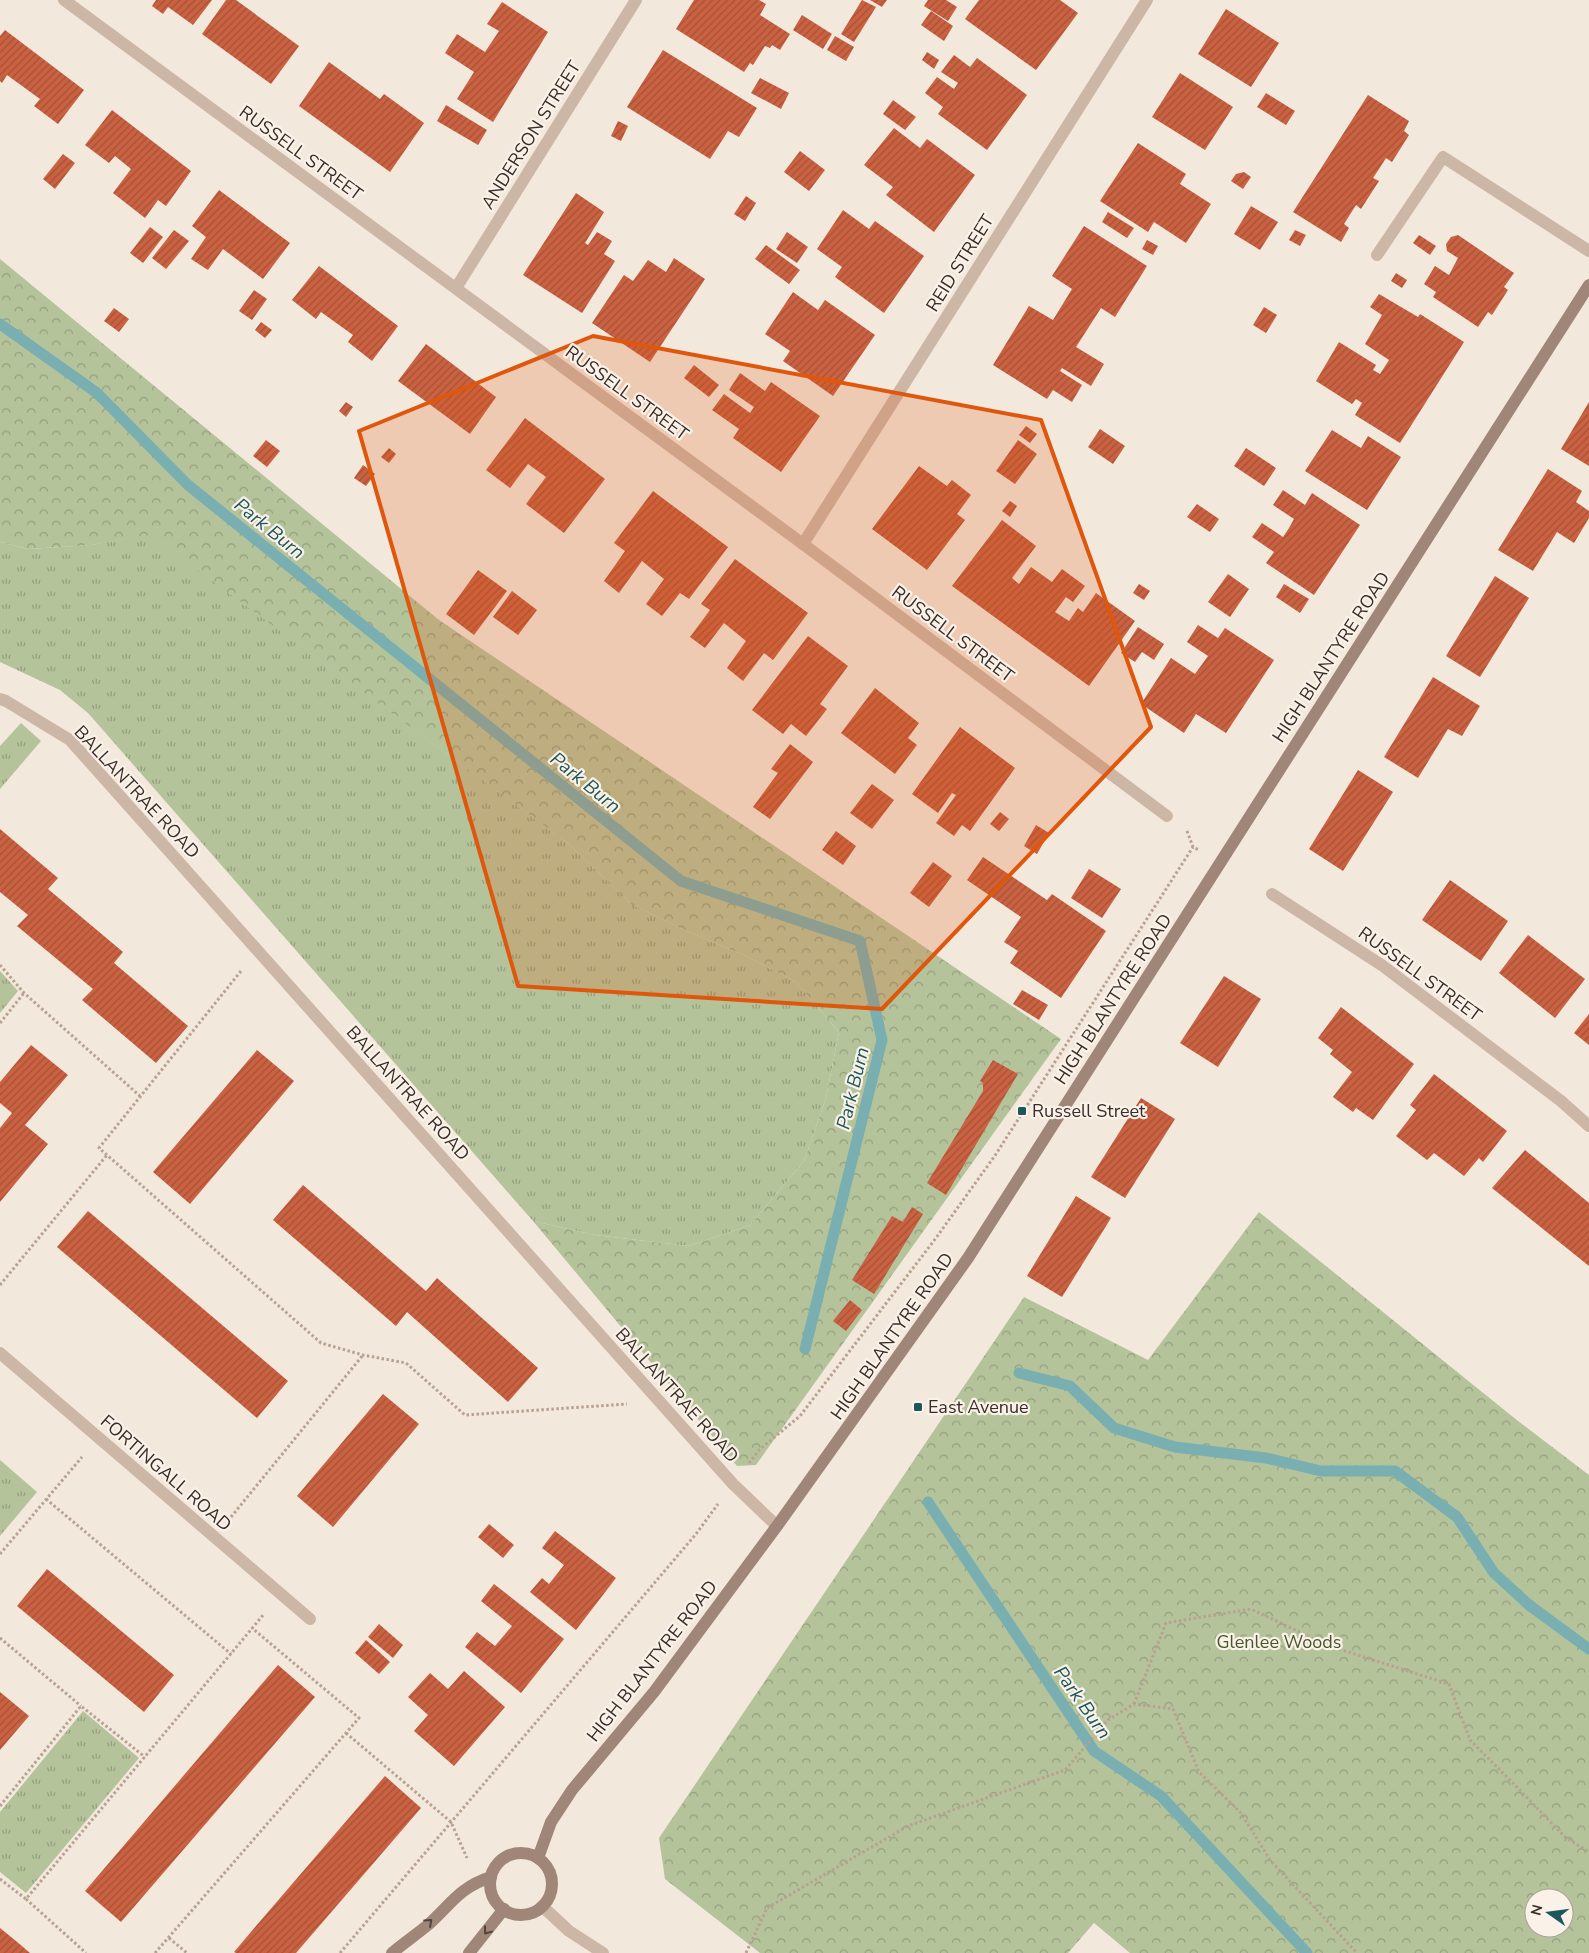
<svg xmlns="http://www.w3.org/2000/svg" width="1589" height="1953" font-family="'Nunito Sans',sans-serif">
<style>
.grass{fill:url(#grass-tufts)}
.forest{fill:url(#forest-crowns);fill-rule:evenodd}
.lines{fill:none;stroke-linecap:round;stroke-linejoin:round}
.stream{stroke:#79afb1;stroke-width:11}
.building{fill:url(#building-hatch)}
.path{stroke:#b7a191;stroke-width:3;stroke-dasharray:2.5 2.5;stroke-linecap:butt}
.street{stroke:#ccb7a7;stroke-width:12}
.secondary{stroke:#9f8678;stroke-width:12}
.oneway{stroke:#52433c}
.marked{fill:#df570d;fill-opacity:0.2;stroke:#df570d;stroke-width:4;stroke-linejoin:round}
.poi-dot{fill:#1c575b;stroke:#faf2e8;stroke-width:2}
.labels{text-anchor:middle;stroke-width:4.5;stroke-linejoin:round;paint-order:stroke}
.street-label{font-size:18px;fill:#382d28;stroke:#faf2e8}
.poi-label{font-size:18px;fill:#382d28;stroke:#faf2e8;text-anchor:start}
.park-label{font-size:18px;fill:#47572b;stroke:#faf2e8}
.water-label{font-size:19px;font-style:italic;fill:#1c575b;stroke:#faf2e8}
</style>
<defs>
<pattern id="grass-tufts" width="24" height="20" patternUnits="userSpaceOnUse" patternTransform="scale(1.25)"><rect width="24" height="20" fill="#b5c39b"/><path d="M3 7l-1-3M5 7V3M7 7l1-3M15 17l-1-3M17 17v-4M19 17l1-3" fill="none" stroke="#949f7e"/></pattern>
<pattern id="forest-crowns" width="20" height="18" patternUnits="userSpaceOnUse" patternTransform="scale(1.25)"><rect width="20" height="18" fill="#b5c39b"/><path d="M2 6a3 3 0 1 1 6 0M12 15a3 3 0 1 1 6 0" fill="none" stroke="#949f7e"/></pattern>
<pattern id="building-hatch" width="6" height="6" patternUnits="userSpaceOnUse" patternTransform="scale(1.25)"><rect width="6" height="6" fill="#ca6242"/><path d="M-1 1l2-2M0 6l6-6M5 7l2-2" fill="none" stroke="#a55137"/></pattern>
</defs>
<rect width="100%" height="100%" fill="#f3e8dc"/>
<g class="grass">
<polygon points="150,534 569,844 631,904 684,930 746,956 796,982 839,1032 826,1098 804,1161 750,1225 689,1246 595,1235 533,1221 88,713 60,690 0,662 0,542 28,549 91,545"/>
<polygon points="21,723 41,741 0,789 0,746"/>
<polygon points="0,971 18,991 0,1013"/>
<polygon points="0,1460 37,1492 0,1536"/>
<polygon points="83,1711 139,1758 26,1893 0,1872 0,1812"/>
</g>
<g class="forest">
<polygon points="0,259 439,620 1061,1039 756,1465 737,1466 533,1221 595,1235 689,1246 750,1225 804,1161 826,1098 839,1032 796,982 746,956 684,930 631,904 569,844 150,535 91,545 28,549 0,542"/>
<path d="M1259,1212L1518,1421L1589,1475V1953H1130L1094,1923L1068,1953H760L665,1879L659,1838L1024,1297L1148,1360ZM1534,1898H1564V1928H1534Z"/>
</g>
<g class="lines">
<g class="stream">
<polyline points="0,324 97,393 188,485 681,881 860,941 882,1040 805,1349"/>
<polyline points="1019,1373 1070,1386 1114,1428 1175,1447 1266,1458 1321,1471 1395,1471 1457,1517 1494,1573 1529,1605 1589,1649"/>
<polyline points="928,1502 1094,1751 1161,1796 1307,1953"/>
</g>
</g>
<g class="building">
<polygon points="156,0 212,0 193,25 168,7 163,14 152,6"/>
<polygon points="226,0 236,0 299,46 271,84 202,34"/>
<polygon points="694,0 759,0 766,4 760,15 790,34 780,50 772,45 770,48 765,46 753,65 750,63 744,72 676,29"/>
<polygon points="862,0 876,7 854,42 841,34"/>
<polygon points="870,0 887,0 882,7"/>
<polygon points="928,0 946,0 957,7 948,21 924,6"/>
<polygon points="979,0 1060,0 1078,13 1036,70 965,19"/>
<polygon points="502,2 548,32 493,122 457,99 474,72 445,53 457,34 485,52 499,31 487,24"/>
<polygon points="1226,9 1279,43 1251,87 1198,54"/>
<polygon points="931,11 953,26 944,41 921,25"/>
<polygon points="802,15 832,34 823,49 793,30"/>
<polygon points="5,30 84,90 58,124 34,106 40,99 7,75 2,83 0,81 0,36"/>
<polygon points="835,36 854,47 846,61 827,50"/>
<polygon points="663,50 757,108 739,137 728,131 710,159 627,107"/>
<polygon points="927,52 939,60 934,69 922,60"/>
<polygon points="954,55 970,67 977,58 1027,95 987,150 938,114 943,107 925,93 937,77 954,89 958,83 941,72"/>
<polygon points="329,62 380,99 384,94 424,123 390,172 299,106"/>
<polygon points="1180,73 1233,107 1205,150 1152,117"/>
<polygon points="760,78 789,93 781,109 751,93"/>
<polygon points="1266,93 1295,111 1286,125 1257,107"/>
<polygon points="1368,95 1409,121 1404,131 1409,135 1392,162 1386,158 1379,169 1373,178 1379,181 1361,209 1356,205 1344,224 1349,228 1341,242 1293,212"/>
<polygon points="893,100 916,117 905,130 883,114"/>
<polygon points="446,105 487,130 478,145 437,121"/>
<polygon points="112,110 191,171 166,206 158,200 145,218 113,193 131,169 115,156 109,163 85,145"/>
<polygon points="618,121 628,126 621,141 611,136"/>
<polygon points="894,128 920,148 927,139 975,175 934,232 886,195 893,187 864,165"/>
<polygon points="1138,143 1186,174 1180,184 1211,204 1186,243 1154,222 1148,232 1100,201"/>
<polygon points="800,151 825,170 809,191 784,172"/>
<polygon points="63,154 75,163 55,189 43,179"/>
<polygon points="1244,172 1251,177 1243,189 1231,181 1236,174"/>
<polygon points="219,190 290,243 263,279 223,249 208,270 191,259 206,237 192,226"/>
<polygon points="576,193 604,212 585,243 588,245 597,232 612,241 604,254 615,261 582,313 523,275"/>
<polygon points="746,196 756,203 745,221 734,214"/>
<polygon points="1251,206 1278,222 1260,250 1234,234"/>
<polygon points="843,210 869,229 875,221 924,256 884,313 835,277 842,267 817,249"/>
<polygon points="1108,212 1134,228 1127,238 1102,222"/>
<polygon points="1084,226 1147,266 1115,317 1101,308 1076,347 1104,364 1091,386 1062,368 1060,371 1082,385 1072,402 1053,390 1047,399 993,365 1029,306 1053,320 1072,289 1052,276"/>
<polygon points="150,227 163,237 143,263 130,253"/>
<polygon points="174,230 189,241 166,269 152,258"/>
<polygon points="1295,230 1306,235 1300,246 1289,240"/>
<polygon points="787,232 808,247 797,263 776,249"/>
<polygon points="1419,235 1436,246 1430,255 1413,243"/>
<polygon points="1458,235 1514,273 1504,287 1508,290 1492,315 1488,312 1478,327 1433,297 1436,292 1424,284 1435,266 1449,275 1458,258 1447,251 1446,244 1451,237"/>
<polygon points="1147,240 1158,246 1153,255 1142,249"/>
<polygon points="766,245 800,270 789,284 755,259"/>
<polygon points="674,258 705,279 650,362 592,323 624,275 633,281 648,260 666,272"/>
<polygon points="319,266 398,326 372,361 348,342 353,335 321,312 316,319 292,300"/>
<polygon points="1396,273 1407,280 1402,288 1391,281"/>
<polygon points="254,290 267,299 252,320 239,311"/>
<polygon points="793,292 818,310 825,300 875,335 833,396 783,361 790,351 765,334"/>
<polygon points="1379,294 1418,317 1420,314 1464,342 1400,443 1355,415 1362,403 1356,399 1352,404 1316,381 1339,342 1376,365 1373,370 1380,374 1389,360 1365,344 1382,315 1370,307"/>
<polygon points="1264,307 1277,315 1266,333 1253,325"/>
<polygon points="114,308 129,319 119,332 104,321"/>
<polygon points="261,322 272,330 265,338 255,330"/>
<polygon points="426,344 496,397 470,434 398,381"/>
<polygon points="694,365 719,385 709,397 684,378"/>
<polygon points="740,373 765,391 771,382 820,416 781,472 733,438 739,429 712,410 724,394 750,413 754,407 729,390"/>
<polygon points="346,402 353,407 346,417 339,411"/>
<polygon points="1589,402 1589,466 1561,449"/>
<polygon points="525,418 605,479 564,533 526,504 546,477 528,464 510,488 486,470"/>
<polygon points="1026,426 1037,434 1030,443 1019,435"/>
<polygon points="1100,429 1125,446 1113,464 1088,447"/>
<polygon points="1332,430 1361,448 1368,436 1401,457 1367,510 1305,471"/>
<polygon points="266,440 280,451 267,467 253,456"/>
<polygon points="1018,440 1037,454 1015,484 996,471"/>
<polygon points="389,448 396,454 389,463 381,457"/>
<polygon points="1246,448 1276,468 1264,486 1234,466"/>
<polygon points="363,465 375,474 366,486 354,478"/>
<polygon points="919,466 947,486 952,480 971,495 957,514 965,520 927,570 872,529"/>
<polygon points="1548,469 1582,491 1576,502 1589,511 1589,518 1574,543 1557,532 1533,571 1498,550"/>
<polygon points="1283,490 1305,505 1312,493 1360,525 1314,595 1266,563 1274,552 1252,537 1262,523 1283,537 1289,528 1294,519 1273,505"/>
<polygon points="653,491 728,547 689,599 680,593 662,616 646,604 664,579 642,561 619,593 604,581 625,551 614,543"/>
<polygon points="1010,501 1017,506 1010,517 1002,511"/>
<polygon points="1197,504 1219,519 1210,532 1187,517"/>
<polygon points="1002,520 1036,546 1012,578 1019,584 1031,567 1052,582 1062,569 1085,586 1073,602 1066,597 1055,612 1069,621 1078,608 1083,612 1096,593 1135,621 1089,686 952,586"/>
<polygon points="735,559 808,613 773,660 764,653 743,681 727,668 746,641 724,623 705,648 690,637 710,610 701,604"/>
<polygon points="478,570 507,591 474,635 446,614"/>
<polygon points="1228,574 1249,589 1230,617 1208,602"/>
<polygon points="1495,576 1529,598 1480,677 1446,656"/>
<polygon points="1139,584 1150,591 1144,600 1133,593"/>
<polygon points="1284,584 1309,599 1300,613 1276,597"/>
<polygon points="512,591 537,610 518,635 493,617"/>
<polygon points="1198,625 1218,638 1225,628 1274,660 1226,733 1196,714 1184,733 1141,704 1171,658 1195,674 1208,656 1187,642"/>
<polygon points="1138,627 1164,644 1154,660 1142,652 1135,662 1121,653"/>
<polygon points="808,636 848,666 820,704 827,709 806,736 791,724 783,734 752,710"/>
<polygon points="1433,677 1480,706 1462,736 1448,729 1418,778 1384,757"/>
<polygon points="875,688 919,723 908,738 917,745 895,774 841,733"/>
<polygon points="960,727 1015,768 970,831 962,825 954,836 936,823 956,795 952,793 938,813 912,794"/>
<polygon points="790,744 813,762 770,819 753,807 778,773 771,769"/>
<polygon points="1358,770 1393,792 1343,871 1309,849"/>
<polygon points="872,784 894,800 872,829 850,813"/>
<polygon points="1000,812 1009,819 999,831 990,824"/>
<polygon points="1036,825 1049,833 1037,854 1024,846"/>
<polygon points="0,829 58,878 48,889 123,952 114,963 188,1026 156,1063 82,1000 93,989 17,926 28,915 0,892"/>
<polygon points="836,831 856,846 843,865 822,850"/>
<polygon points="983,857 1047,900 1052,894 1106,931 1061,998 1010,963 1018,951 1004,942 1021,917 967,880"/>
<polygon points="933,862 952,876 929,907 910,893"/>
<polygon points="1089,869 1121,889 1102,918 1071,898"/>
<polygon points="1450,880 1508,921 1481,961 1422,920"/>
<polygon points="1528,935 1585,979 1555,1018 1499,973"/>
<polygon points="1224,976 1261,999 1218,1067 1180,1043"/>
<polygon points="1022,990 1048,1005 1039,1020 1013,1004"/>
<polygon points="1341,1007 1414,1064 1373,1120 1356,1108 1353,1112 1333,1097 1352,1072 1330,1054 1333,1050 1318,1038"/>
<polygon points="1589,1014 1589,1045 1574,1033"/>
<polygon points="31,1045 68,1075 25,1125 48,1144 0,1202 0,1128 12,1113 0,1103 0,1082"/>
<polygon points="257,1050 294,1081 190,1204 153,1172"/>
<polygon points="993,1060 1018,1074 946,1195 927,1183 983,1091 983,1083 980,1081"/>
<polygon points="1434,1074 1507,1131 1483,1162 1479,1158 1464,1176 1434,1153 1427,1160 1396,1136 1416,1110 1410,1105"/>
<polygon points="1141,1098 1175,1119 1125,1198 1091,1177"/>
<polygon points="1525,1150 1589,1203 1589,1266 1492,1188"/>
<polygon points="303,1185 426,1291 437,1278 538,1368 508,1402 407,1312 396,1326 273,1220"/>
<polygon points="1076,1196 1111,1218 1062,1297 1027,1276"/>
<polygon points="912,1207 923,1214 874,1294 852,1280 892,1216 903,1222"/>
<polygon points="88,1211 288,1381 257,1418 57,1247"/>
<polygon points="850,1300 862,1310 846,1331 833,1321"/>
<polygon points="383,1394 419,1424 333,1527 297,1496"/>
<polygon points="489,1524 514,1545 503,1558 478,1537"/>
<polygon points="555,1531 616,1578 576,1630 530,1592 542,1578 549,1584 564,1565 542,1548"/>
<polygon points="47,1569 174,1675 144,1712 17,1606"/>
<polygon points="494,1584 564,1639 521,1693 465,1647 477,1632 495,1646 512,1626 481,1601"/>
<polygon points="379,1624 403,1645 393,1658 368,1637"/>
<polygon points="366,1640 390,1662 379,1674 355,1653"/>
<polygon points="278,1665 315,1697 121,1922 85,1891"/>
<polygon points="464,1671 505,1707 454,1766 414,1731 428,1715 408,1697 430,1673 448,1689"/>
<polygon points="0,1692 29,1716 0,1750"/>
<polygon points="385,1776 421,1808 296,1953 236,1953 234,1952 256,1926"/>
<polygon points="0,1928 16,1941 30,1953 0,1953"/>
</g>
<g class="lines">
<g class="path">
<polyline points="1187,831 1193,847 1199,850"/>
<polyline points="0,965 24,993 140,1096"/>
<polyline points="241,971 99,1148 321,1343 363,1355 406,1363 465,1415 627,1404"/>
<polyline points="0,1023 24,993"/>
<polyline points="0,1285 107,1155"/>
<polyline points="749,1463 759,1450 800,1416 936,1238 994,1157 1193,847"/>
<polyline points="46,1499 231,1654"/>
<polyline points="231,1517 363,1355"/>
<polyline points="0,1554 82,1457"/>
<polyline points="0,1638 81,1706"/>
<polyline points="1134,1704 1166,1623 1251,1609 1329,1646 1449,1684 1470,1740 1512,1782 1565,1837 1589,1852"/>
<polyline points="346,1733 451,1822 467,1858"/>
<polyline points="0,1806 81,1706 145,1757"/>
<polyline points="0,1879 26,1899 264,1614"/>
<polyline points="26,1899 86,1953"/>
<polyline points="169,1938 187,1953"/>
<polyline points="155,1953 359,1718 252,1628"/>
<polyline points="340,1953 696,1534 718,1504"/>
<polyline points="746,1953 767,1908 908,1826 1065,1770 1108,1720 1134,1704 1173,1709 1199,1772 1241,1813 1270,1860 1357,1953"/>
</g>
<g class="street">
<polyline points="64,0 803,544 1167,816"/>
<polyline points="1377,255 1443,157 1589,251"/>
<polyline points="456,288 636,0"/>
<polyline points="803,544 1147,0"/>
<polyline points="0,699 6,701 70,740 733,1484 777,1526"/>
<polyline points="1272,894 1383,966 1561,1101 1589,1126"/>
<polyline points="0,1353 310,1619"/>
<polyline points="542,1906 569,1931 603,1953"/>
</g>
<g class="secondary">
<circle cx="521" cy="1884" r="31"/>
<polyline points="538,1858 551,1822 572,1790 654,1692 777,1526 968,1258 1589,285"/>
<path d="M392,1953C404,1943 417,1934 429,1924C451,1904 460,1887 491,1877"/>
<polyline points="469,1953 504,1909"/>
</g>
</g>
<defs><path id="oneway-chevron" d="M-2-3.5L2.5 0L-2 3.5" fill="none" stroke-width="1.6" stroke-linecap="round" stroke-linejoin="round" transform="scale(1.25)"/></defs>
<g class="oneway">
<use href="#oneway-chevron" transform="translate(429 1922) rotate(-42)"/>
<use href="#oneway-chevron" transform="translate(487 1931) rotate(127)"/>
</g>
<path class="marked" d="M593,336L1041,420L1151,727L882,1009L518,986L359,431Z"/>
<g class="poi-dot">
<rect x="1017" y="1106" width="10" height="10" rx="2.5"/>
<rect x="913" y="1402" width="10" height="10" rx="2.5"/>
</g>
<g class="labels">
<g class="street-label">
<text transform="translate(531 135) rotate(-58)" y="6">ANDERSON STREET</text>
<text transform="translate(301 153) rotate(36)" y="6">RUSSELL STREET</text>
<text transform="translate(960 263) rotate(-58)" y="6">REID STREET</text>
<text transform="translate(627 393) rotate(36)" y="6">RUSSELL STREET</text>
<text transform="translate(953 634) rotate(37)" y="6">RUSSELL STREET</text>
<text transform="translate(1331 657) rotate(-57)" y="6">HIGH BLANTYRE ROAD</text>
<text transform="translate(137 792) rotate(47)" y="6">BALLANTRAE ROAD</text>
<text transform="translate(1420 974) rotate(36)" y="6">RUSSELL STREET</text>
<text transform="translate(1113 999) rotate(-57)" y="6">HIGH BLANTYRE ROAD</text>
<text transform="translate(408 1093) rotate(48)" y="6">BALLANTRAE ROAD</text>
<text transform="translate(892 1336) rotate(-55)" y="6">HIGH BLANTYRE ROAD</text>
<text transform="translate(677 1395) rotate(48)" y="6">BALLANTRAE ROAD</text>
<text transform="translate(166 1473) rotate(41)" y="6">FORTINGALL ROAD</text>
<text transform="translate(652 1661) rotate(-52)" y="6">HIGH BLANTYRE ROAD</text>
</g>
<g class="poi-label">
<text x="1032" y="1117">Russell Street</text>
<text x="928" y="1413">East Avenue</text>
</g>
<g class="park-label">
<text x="1279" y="1648">Glenlee Woods</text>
</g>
<g class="water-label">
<text transform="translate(270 528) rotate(39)" y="7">Park Burn</text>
<text transform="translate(586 782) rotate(39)" y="7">Park Burn</text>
<text transform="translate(852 1088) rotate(-76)" y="7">Park Burn</text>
<text transform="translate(1083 1702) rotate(55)" y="7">Park Burn</text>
</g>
</g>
<g transform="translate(1549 1913) rotate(284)"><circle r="24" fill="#faf2e8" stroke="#aca39b"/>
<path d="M0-4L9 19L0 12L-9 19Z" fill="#1c575b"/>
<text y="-8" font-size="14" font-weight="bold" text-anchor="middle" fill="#382d28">N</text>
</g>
</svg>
